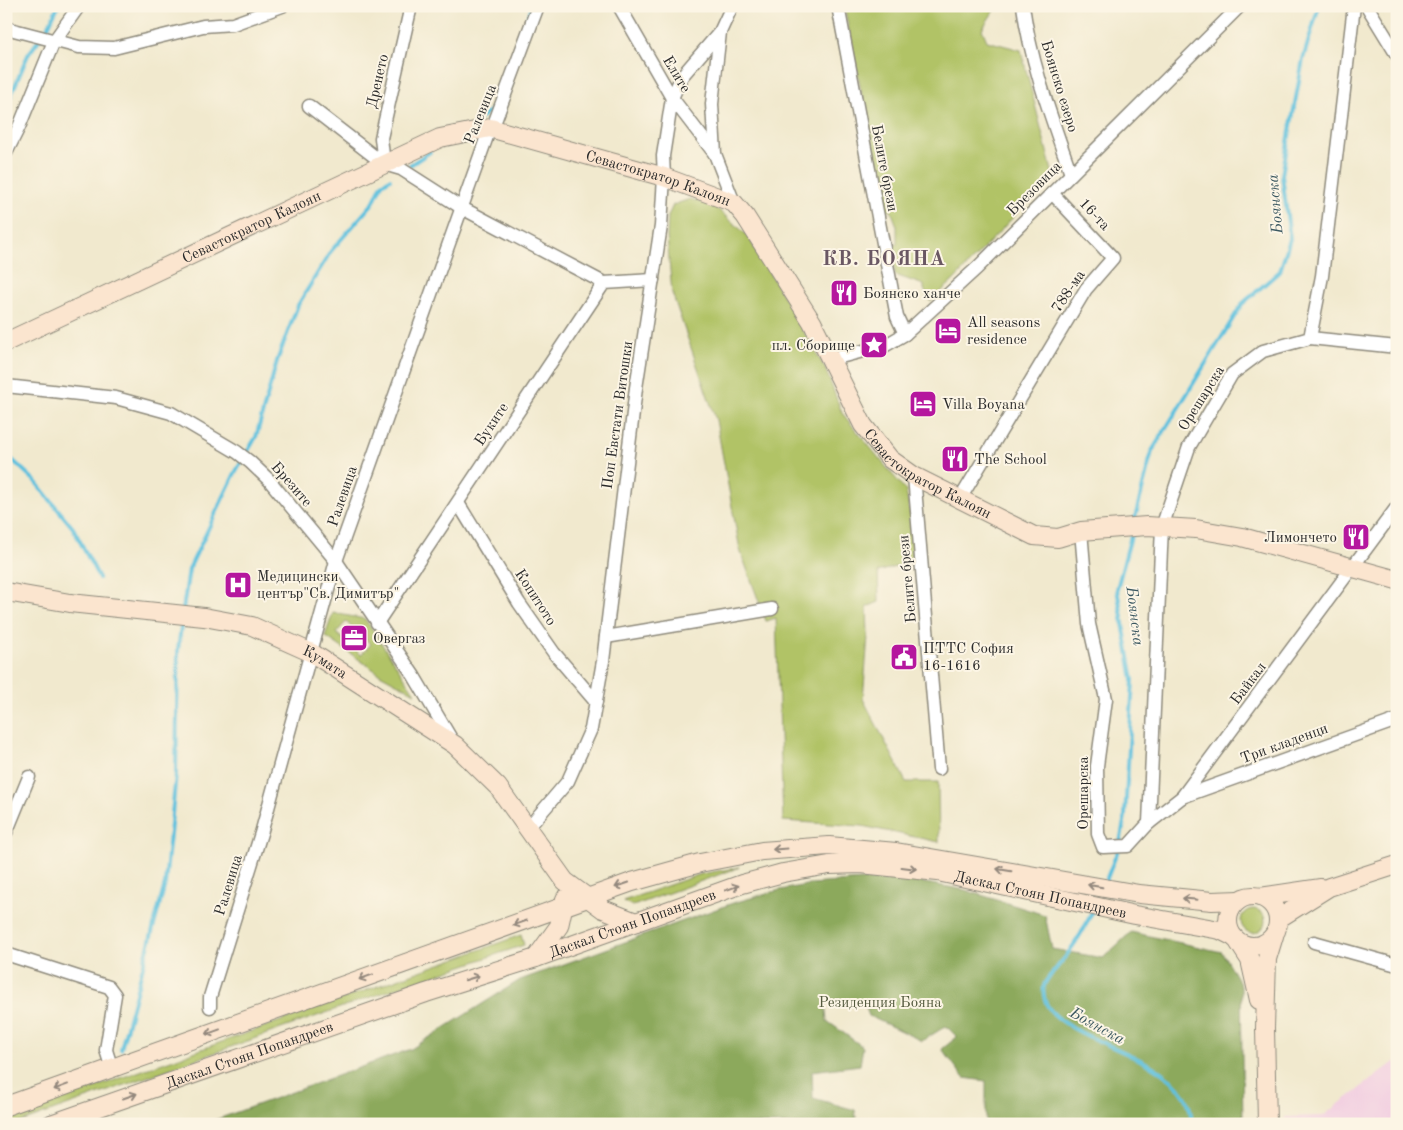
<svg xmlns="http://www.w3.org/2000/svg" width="1403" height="1130" font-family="'Old Standard TT',serif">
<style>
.built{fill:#f2cfe1}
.green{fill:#b1c366;stroke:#6e7748;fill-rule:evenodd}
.forest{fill:#8ca95b;stroke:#5c6a43}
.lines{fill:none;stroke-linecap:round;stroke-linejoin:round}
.stream{stroke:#5fc1de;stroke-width:4}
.minor-casing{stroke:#8e8a7c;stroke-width:15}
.secondary-casing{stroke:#8e8a7c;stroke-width:20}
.minor{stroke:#fff;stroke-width:12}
.secondary{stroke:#fbe5cf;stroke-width:18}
.oneway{stroke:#93887d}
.labels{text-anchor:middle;stroke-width:4;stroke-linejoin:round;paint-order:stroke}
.street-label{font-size:15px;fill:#2b2b2b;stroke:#fcf5e5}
.poi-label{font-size:15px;fill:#2b2b2b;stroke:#fcf5e5;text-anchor:start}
.park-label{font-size:15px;fill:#53593d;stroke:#fcf5e5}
.water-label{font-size:16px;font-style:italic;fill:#3b5861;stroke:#fcf5e5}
.district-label{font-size:20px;font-weight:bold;letter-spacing:1px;fill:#6a5763;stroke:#fcf5e5}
</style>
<rect width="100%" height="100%" fill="#fcf5e5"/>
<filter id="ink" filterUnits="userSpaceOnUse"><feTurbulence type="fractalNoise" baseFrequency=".02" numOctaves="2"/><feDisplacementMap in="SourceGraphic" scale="10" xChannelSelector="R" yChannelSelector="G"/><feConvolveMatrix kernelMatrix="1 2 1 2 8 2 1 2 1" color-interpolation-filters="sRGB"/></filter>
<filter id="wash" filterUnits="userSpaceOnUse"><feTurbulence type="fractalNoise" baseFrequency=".0096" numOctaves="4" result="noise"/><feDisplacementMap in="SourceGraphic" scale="20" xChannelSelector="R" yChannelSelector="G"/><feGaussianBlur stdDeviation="1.12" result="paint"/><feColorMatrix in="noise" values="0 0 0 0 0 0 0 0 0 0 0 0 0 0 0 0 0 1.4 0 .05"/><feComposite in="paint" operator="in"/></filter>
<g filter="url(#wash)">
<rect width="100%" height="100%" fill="#f1e9ce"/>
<polygon class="built" points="1397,1060 1397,1124 1285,1124 1285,1117 1323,1116"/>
<g class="green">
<polygon points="844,6 997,6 982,29 987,41 1021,50 1053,175 953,281 930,301 924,289 924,285 895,275 892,246 897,244 897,226 891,210 885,211"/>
<polygon points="690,199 714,206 747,235 825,368 842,413 906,491 915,540 912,562 878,572 879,602 867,607 868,636 863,699 906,782 938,782 939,842 862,826 783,821 776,618 766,621 740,550 716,420 672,293 667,237 668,216 673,205"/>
<path d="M333,613L365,619L415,693L380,674L325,636ZM346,622L371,644L361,655L336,633Z"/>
<polygon points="740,867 633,906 623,901 701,874"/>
<circle cx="1253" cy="921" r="12"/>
<polygon points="521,935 524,945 359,1001 16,1124 6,1124 6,1119"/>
</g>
<polygon class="forest" points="876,879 908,880 965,890 1045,915 1052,949 1103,958 1131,932 1222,952 1241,986 1243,1124 986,1124 986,1081 964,1078 942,1049 957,1037 946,1026 922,1041 869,1016 864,1002 825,999 827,1021 863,1047 860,1065 812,1071 813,1098 855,1110 857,1124 204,1124 411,1049 520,980 733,903 776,891 811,884"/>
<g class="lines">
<g class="stream">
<polyline points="528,16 531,6"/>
<polyline points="6,107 28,55 48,27 58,6"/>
<polyline points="479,119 495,107"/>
<polyline points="410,165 430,152"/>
<polyline points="6,454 34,480 73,528 99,578"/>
<polyline points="1134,522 1152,451 1242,304 1280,271 1290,239 1282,175 1303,59 1319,6"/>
<polyline points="183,609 189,569 235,473 256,437 277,361 298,305 331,251 373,203 382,184 390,179"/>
<polyline points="1120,843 1125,816 1133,680 1117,589 1132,532"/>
<polyline points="1105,883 1118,850"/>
<path d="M1093,910C1083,933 1071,951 1055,970C1051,975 1045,980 1044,986C1042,997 1047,1008 1056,1016C1090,1046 1160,1056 1184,1095C1190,1103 1191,1114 1192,1124"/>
<polyline points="121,1049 165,884 176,774 178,650 182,619"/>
</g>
</g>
</g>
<g filter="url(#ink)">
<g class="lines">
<defs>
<g id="minor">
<polyline points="619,6 672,98 715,154"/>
<polyline points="838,6 897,317 905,334"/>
<path d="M1023,6C1031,64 1052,119 1071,174"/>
<polyline points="1367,6 1397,55"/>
<polyline points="6,28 79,47 114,48 203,26 233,24 282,6"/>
<polyline points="720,32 712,104 715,154 734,203"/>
<polyline points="309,106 384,164 401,169 462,208 604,283"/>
<polyline points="6,153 19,127 54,41 79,6"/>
<polyline points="384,164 381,138 411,6"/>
<polyline points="1310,338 1397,347"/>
<polyline points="829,360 886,345 905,334 977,268 1240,6"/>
<polyline points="6,386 116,398 171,413 237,452 250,462 269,480 336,561 414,676 453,742"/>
<polyline points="914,476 939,769"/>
<polyline points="960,499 1086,289 1113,258 1052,193"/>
<polyline points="458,503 519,603 554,653 596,702"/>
<polyline points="1081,531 1089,624 1106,699 1097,766 1098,834 1103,847 1128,846 1149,823 1182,797 1397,507"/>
<polyline points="377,623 604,283 653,280"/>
<polyline points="606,637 772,609"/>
<polyline points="1182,797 1397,720"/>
<polyline points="1149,823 1162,527 1189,447 1232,374 1263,351 1310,338 1322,276 1354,6"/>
<polyline points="528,828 568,781 591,729 603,661 636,388 661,226 664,177 663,156 672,98 682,76 720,32 732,6"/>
<polyline points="6,833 29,777"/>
<polyline points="1314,942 1397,965"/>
<polyline points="6,954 109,987 115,995 106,1050 112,1069"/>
<polyline points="210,1007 210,997 262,830 336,561 490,128 494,124 538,6"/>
</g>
<g id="secondary">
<path id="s1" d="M6,342L440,138L490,128L664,177L734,203L745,216L812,322L863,425L890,459L914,476L1034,536L1058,538L1081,531L1147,526L1196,529L1242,537L1397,580"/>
<path id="s2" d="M6,592L70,603L204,617L252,626L312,653L455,745L498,787L565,881L603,909L636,922"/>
<circle cx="1253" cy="921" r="25"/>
<polyline points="1260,897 1321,888"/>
<polyline points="1278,919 1329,887 1397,865"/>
<polyline points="1239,943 1250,960 1259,1000"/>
<polyline points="536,958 559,926 565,899"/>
<polyline points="6,1106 632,882 700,863 762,851 829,846 896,852 1139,894 1212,901 1239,900"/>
<path id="s3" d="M51,1124L426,993L533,959L742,884L783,873L829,865L861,864L938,872L1135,915L1220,930L1232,936"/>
<polyline points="1267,1124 1265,1028 1267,959 1274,936"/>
</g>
</defs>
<use href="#minor" class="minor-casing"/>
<use href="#secondary" class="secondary-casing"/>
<use href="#minor" class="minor"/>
<use href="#secondary" class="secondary"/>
</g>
<defs><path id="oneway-shaft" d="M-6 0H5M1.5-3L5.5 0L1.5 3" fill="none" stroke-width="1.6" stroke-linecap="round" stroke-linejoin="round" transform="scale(1.25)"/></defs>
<g class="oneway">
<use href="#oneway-shaft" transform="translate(780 849) rotate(176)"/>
<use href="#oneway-shaft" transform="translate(909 868) rotate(7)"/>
<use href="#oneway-shaft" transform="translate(1004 870) rotate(-171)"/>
<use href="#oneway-shaft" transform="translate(622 885) rotate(161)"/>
<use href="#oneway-shaft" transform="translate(1095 886) rotate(-170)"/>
<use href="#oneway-shaft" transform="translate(732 888) rotate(-20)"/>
<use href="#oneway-shaft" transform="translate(1190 899) rotate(-175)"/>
<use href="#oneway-shaft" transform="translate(520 923) rotate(161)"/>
<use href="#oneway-shaft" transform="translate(366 977) rotate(160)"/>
<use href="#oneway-shaft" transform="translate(472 978) rotate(-17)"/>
<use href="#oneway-shaft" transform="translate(213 1032) rotate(160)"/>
<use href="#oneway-shaft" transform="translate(61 1087) rotate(160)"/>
<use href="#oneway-shaft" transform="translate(130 1096) rotate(-19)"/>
</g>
</g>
<defs>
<symbol id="restaurant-square" viewBox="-11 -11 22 22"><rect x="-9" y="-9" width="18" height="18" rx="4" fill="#b5179e" stroke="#fcf5e5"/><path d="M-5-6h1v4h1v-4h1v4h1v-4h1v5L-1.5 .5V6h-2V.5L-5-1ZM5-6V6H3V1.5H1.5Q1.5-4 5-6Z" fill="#fff"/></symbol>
<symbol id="hotel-square" viewBox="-11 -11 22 22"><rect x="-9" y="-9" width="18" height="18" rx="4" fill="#b5179e" stroke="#fcf5e5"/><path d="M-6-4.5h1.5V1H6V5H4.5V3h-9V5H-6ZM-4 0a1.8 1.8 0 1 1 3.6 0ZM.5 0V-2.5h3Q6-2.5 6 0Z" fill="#fff"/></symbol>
<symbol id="sight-square" viewBox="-11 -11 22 22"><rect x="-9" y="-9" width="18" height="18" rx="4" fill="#b5179e" stroke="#fcf5e5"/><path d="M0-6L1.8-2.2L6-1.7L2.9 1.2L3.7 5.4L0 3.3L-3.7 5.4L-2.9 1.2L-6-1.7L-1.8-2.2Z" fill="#fff"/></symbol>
<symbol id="hospital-square" viewBox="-11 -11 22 22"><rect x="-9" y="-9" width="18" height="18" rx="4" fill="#b5179e" stroke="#fcf5e5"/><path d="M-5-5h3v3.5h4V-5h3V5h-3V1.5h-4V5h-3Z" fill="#fff"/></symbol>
<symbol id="office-square" viewBox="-11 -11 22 22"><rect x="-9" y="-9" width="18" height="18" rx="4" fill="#b5179e" stroke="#fcf5e5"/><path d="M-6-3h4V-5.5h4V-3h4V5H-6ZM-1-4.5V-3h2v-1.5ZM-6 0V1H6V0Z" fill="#fff"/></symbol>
<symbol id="civic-square" viewBox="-11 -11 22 22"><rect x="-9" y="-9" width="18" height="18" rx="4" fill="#b5179e" stroke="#fcf5e5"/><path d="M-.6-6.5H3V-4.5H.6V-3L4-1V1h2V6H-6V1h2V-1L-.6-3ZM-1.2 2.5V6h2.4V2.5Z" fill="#fff"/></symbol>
</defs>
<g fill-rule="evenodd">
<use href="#restaurant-square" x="828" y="277" width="32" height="32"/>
<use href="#hotel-square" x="932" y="315" width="32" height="32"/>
<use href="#sight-square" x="858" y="329" width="32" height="32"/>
<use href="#hotel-square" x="907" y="388" width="32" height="32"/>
<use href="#restaurant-square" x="939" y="443" width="32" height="32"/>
<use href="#restaurant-square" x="1340" y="521" width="32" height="32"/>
<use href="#hospital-square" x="222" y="569" width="32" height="32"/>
<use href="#office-square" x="338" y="622" width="32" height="32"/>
<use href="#civic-square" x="888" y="641" width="32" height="32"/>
</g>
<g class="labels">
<g class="street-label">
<text transform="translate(677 74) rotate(59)" y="5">Елите</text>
<text transform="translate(377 81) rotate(-77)" y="5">Дренето</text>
<text transform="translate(1060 86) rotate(73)" y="5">Боянско езеро</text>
<text transform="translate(480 114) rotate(-68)" y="5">Ралевица</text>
<text transform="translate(885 168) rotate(79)" y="5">Белите брези</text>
<text dy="5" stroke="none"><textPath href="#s1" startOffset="706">Севастократор Калоян</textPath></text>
<text transform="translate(1034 188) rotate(-45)" y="5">Брезовица</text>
<text transform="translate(1095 214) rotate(47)" y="5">16-та</text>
<text dy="5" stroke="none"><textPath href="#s1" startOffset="271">Севастократор Калоян</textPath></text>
<text transform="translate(1068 291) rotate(-56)" y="5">788-ма</text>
<text transform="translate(1201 398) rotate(-58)" y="5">Орешарска</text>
<text transform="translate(617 415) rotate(-82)" y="5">Поп Евстати Витошки</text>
<text transform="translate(491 424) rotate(-56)" y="5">Буките</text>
<text dy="5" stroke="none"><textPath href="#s1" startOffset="1126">Севастократор Калоян</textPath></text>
<text transform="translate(292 484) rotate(49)" y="5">Брезите</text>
<text transform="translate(342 496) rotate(-71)" y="5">Ралевица</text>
<text transform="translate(907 579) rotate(-95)" y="5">Белите брези</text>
<text transform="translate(536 597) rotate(57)" y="5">Копитото</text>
<text dy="5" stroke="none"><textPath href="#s2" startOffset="330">Кумата</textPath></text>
<text transform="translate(1248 683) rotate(-53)" y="5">Байкал</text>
<text transform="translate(1284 743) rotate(-20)" y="5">Три кладенци</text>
<text transform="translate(1083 793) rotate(-90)" y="5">Орешарска</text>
<text transform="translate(228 885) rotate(-73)" y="5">Ралевица</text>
<text dy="5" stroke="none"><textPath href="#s3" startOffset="1035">Даскал Стоян Попандреев</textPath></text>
<text dy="5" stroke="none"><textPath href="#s3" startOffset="615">Даскал Стоян Попандреев</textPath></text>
<text dy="5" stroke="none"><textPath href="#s3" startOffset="210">Даскал Стоян Попандреев</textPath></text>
</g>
<g class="poi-label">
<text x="863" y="298">Боянско ханче</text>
<text x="967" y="327">All seasons<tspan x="967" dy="17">residence</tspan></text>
<text x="855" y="350" text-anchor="end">пл. Сборище</text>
<text x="942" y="409">Villa Boyana</text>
<text x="974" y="464">The School</text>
<text x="1337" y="542" text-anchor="end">Лимончето</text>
<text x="257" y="581">Медицински<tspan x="257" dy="17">център"Св. Димитър"</tspan></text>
<text x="373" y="643">Овергаз</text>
<text x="923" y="653">ПТТС София<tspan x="923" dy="17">16-1616</tspan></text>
</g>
<g class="park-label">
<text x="880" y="1007">Резиденция Бояна</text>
</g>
<g class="water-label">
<text transform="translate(1274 204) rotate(-95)" y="6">Боянска</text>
<text transform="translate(1136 616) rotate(83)" y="6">Боянска</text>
<text transform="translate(1098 1025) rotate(29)" y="6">Боянска</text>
</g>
<g class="district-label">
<text x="884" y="265">КВ. БОЯНА</text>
</g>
</g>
<rect width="1403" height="1130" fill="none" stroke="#fcf5e5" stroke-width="25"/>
</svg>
